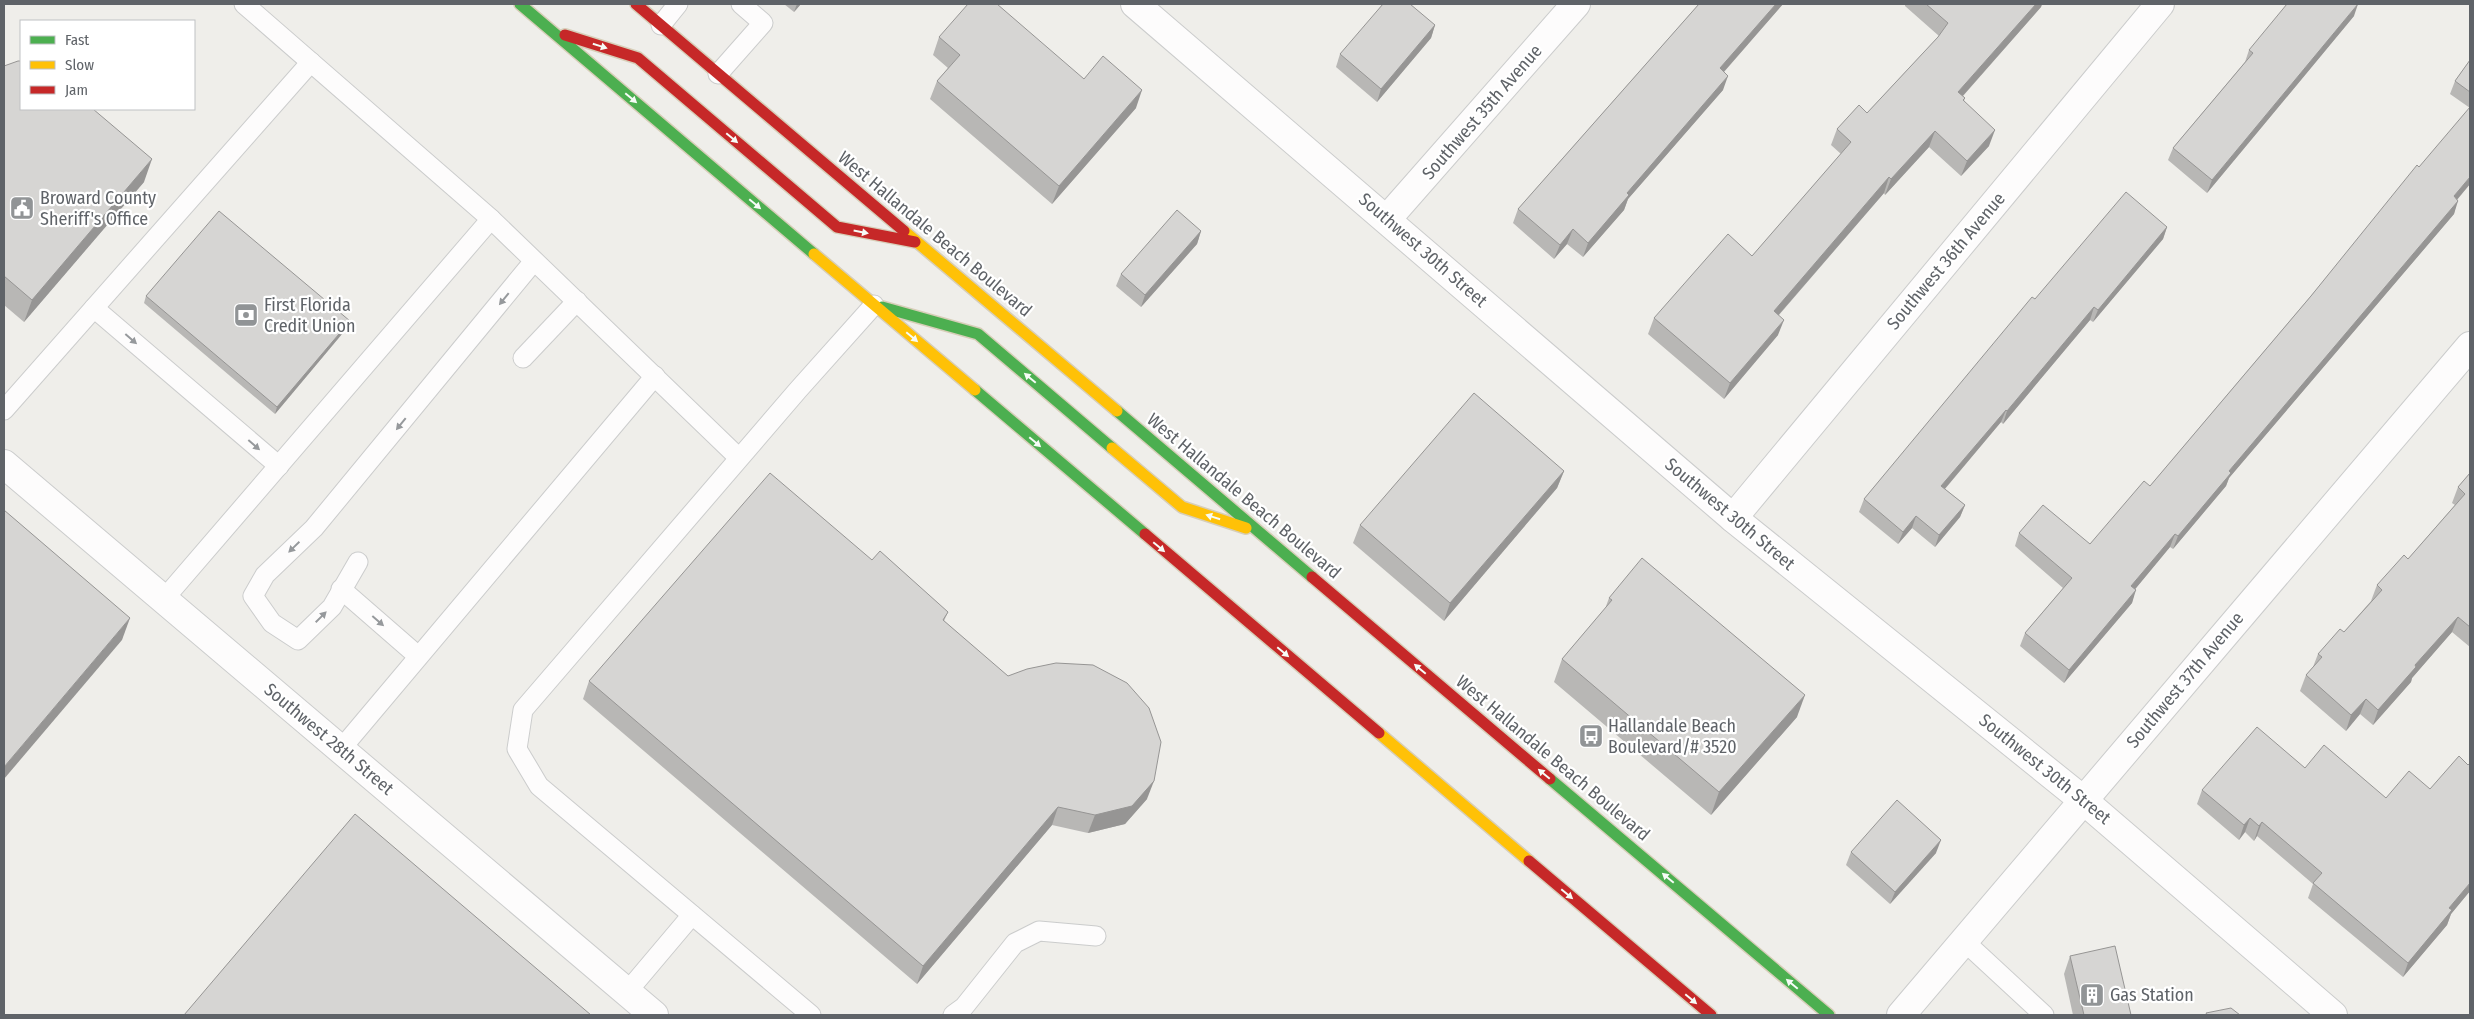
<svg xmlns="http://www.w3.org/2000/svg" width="2474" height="1019" font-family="'Fira Sans Condensed',sans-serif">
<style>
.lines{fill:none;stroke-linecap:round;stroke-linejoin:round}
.lane-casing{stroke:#cbcccc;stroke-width:21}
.street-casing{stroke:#cbcccc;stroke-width:30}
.fast-casing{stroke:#d7ceb8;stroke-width:14}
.slow-casing{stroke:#d7ceb8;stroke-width:14}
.jam-casing{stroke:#d7ceb8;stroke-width:14}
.lane{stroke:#fdfcfc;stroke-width:19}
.street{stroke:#fdfcfc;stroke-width:28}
.fast{stroke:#4caf50;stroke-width:11}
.slow{stroke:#ffc107;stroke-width:11}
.jam{stroke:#c62828;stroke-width:11}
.wall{fill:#b8b7b5}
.shaded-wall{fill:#969594}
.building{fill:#d6d5d3;stroke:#969594}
.oneway{fill:#f6fbf6}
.oneway2{fill:#96999c}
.labels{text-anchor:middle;stroke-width:4.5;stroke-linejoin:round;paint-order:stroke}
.street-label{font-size:18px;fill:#5f6368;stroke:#fff}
.poi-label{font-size:18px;fill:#5f6368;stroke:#fff;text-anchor:start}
</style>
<rect width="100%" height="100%" fill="#efeeea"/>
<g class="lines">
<defs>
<g id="lane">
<polyline points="661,25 678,4"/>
<polyline points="718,74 763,23 741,4"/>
<polyline points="491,219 739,458"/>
<polyline points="94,308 279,466"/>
<polyline points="523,358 577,301"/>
<polyline points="4,410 311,62"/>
<polyline points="358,562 332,607 298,640 272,623 253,596 265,575 314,528 534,261"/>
<polyline points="341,589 418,656"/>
<polyline points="164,599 491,219 244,4"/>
<polyline points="341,749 655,376"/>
<polyline points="1964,941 2044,1015"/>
<polyline points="627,992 692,915"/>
<polyline points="811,1015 539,786 517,749 523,710 798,390 874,305"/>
<polyline points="953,1015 964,1007 1015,943 1039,931 1096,936"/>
</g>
<g id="street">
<polyline points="1135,4 1733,518 2083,800 2333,1015"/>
<polyline points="1387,219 1576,4"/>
<polyline points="4,464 654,1015"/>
<polyline points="1733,518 2160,4"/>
<polyline points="1901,1015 2470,346"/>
</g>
<g id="fast">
<polyline points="520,4 814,254"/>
<polyline points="882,307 978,334 1112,448"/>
<polyline points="975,390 1145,534"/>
<polyline points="1117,411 1312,577"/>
<polyline points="1550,779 1829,1015"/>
</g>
<g id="slow">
<polyline points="904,231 1117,411"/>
<polyline points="814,254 975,390"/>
<polyline points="1112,448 1182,507 1246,528"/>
<polyline points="1379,733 1529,861"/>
</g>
<g id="jam">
<polyline points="636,4 904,231"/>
<polyline points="565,35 638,58 837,227 915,242"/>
<polyline points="1145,534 1379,733"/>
<polyline points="1312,577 1550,779"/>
<polyline points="1529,861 1711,1015"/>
</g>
</defs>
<use href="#lane" class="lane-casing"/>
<use href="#street" class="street-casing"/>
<use href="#fast" class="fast-casing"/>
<use href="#slow" class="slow-casing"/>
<use href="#jam" class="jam-casing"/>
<use href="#lane" class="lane"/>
<use href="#street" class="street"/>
<use href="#fast" class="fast"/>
<use href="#slow" class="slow"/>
<use href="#jam" class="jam"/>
</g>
<g class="wall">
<polygon points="784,4 801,4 794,12"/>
<polygon points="1699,4 1783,4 1724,72 1723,90 1628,199 1624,210 1583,257 1567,244 1554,259 1513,223 1518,209"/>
<polygon points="1905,4 2042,4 2041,7 1963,96 1965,98 1964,101 1989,146 1961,176 1929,147 1885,195 1884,193 1779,315 1778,335 1724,399 1648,334 1654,318 1752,256 1841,154 1831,145 1837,129 1867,113 1939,36 1905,6"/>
<polygon points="2354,16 2207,193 2168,160 2173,148 2245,62 2249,50"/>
<polygon points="1435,25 1431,38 1377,102 1336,67 1340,54"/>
<polygon points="939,37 1084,79 1136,108 1052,204 930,99 937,81 948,68 933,55"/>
<polygon points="2470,60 2470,184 2457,200 2454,214 2229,478 2226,486 2173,549 2170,547 2135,589 2132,603 2064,683 2020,646 2025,633 2063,588 2015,546 2019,533 2090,544 2150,486 2470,108 2450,94 2455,81"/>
<polygon points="4,66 144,182 24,322 4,305"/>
<polygon points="2167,227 2163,239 2093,322 2090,320 2003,424 2001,422 1945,489 1965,505 1960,517 1935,547 1912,528 1898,544 1859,512 1864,499 2035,299"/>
<polygon points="1201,231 1197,244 1141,307 1116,286 1121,274"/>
<polygon points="146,296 347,328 275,414 144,303"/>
<polygon points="1564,471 1557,488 1444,621 1353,543 1360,525"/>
<polygon points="2470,473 2470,647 2452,632 2412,678 2411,682 2373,725 2360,714 2346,731 2300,691 2306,675 2313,667 2318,654 2344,632 2371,601 2377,585 2408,559 2455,505 2452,503 2458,487"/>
<polygon points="1609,598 1797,717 1711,815 1554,682 1562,659 1605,609"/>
<polygon points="948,612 944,621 1147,799 1125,824 1088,833 1052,825 917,984 583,699 589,681"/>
<polygon points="2305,768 2470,891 2451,914 2447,925 2403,977 2308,898 2313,884 2257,836 2254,841 2245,832 2239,840 2197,804 2202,790"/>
<polygon points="1851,852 1936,853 1890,904 1846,865"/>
<polygon points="2070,956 2131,1015 2073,1015 2064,974"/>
</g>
<g class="shaded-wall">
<polygon points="797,4 801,4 794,12"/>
<polygon points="1776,4 1783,4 1714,83 1720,68"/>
<polygon points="2036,4 2042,4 2041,7 1952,108 1958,92"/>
<polygon points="2358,4 2354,16 2207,193 2212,180"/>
<polygon points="1435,25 1431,38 1377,102 1381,89"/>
<polygon points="1728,76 1723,90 1628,199 1624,210 1583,257 1588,243 1627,193"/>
<polygon points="1142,90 1136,108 1052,204 1059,186"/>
<polygon points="1995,130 1989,146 1961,176 1967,161"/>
<polygon points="1935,131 1929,147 1885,195 1891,179"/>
<polygon points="152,159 144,182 24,322 32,300"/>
<polygon points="1889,177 1884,193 1768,327 1774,311"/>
<polygon points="2470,177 2470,184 2449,209 2454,196"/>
<polygon points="2458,201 2454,214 2229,478 2226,486 2173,549 2178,536 2229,471"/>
<polygon points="2167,227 2163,239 2093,322 2098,310"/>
<polygon points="1573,229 1567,244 1554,259 1560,245"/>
<polygon points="1201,231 1197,244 1141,307 1145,295"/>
<polygon points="2094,307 2090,320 2003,424 2007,411"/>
<polygon points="1784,320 1778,335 1724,399 1730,383"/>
<polygon points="350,321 347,328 275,414 277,407"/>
<polygon points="2006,410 2001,422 1937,498 1941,486"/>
<polygon points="1564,471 1557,488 1444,621 1450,603"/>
<polygon points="1965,505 1960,517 1935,547 1939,535"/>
<polygon points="1916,516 1912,528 1898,544 1903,532"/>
<polygon points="2175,534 2170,547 2127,599 2131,586"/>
<polygon points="2136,590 2132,603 2064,683 2069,670"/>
<polygon points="2458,617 2452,632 2412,678 2411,682 2373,725 2378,710 2415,665"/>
<polygon points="130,618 122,640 4,779 4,767"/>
<polygon points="1805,695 1797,717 1711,815 1719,792"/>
<polygon points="2366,699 2360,714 2346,731 2351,715"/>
<polygon points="1154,781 1147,799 1125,824 1088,833 1095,815"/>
<polygon points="1058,807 1052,825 917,984 923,966"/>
<polygon points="2250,818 2245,832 2239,840 2244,825"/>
<polygon points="2262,822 2257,836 2254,841 2259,826"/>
<polygon points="1941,840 1936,853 1890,904 1895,892"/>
<polygon points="2470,883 2470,891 2451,914 2447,925 2403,977 2408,963 2449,908"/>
</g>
<g class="building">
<polygon points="968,4 997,4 1084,79 1103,56 1142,90 1059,186 937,81 960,55 939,37"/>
<polygon points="1383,4 1410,4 1435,25 1381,89 1340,54"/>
<polygon points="1699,4 1776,4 1720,68 1728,76 1627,193 1629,195 1588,243 1573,229 1560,245 1518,209"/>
<polygon points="1926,4 2036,4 1958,92 1965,98 1963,100 1995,130 1967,161 1935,131 1891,179 1889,177 1774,311 1784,320 1730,383 1654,318 1728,234 1752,256 1851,142 1837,129 1859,105 1867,113 1938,37 1948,23"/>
<polygon points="2287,4 2358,4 2212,180 2173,148 2253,53 2249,50"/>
<polygon points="2470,60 2470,92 2455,81"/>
<polygon points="18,61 21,61 21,109 93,109 152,159 32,300 4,276 4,66"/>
<polygon points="2470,107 2470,177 2454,196 2458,201 2229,471 2231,473 2178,536 2175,534 2131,586 2136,590 2069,670 2025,633 2072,578 2019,533 2043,505 2090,544 2144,481 2150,486 2311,296 2417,165 2419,167"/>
<polygon points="2126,192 2167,227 2098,310 2094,307 2007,411 2006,410 1941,486 1965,505 1939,535 1916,516 1903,532 1864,499 2032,297 2035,299"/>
<polygon points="1177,210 1201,231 1145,295 1121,274"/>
<polygon points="219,211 350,321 277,407 146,296"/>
<polygon points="1474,393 1564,471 1450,603 1360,525"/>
<polygon points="770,473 872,560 880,551 948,612 943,620 1008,676 1027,669 1056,663 1093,665 1127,683 1149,708 1161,742 1154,781 1132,806 1095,815 1058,807 923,966 589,681"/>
<polygon points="2470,473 2470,627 2458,617 2415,665 2416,667 2378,710 2366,699 2351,715 2306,675 2322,657 2318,654 2340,629 2344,632 2382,590 2377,585 2404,555 2408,559 2465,494 2458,487"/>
<polygon points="4,510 130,618 4,767"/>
<polygon points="1642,558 1805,695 1719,792 1562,659 1612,600 1609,598"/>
<polygon points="2257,727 2305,768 2324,745 2386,798 2409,771 2430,789 2459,756 2468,765 2470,763 2470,883 2449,908 2452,910 2408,963 2313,883 2322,873 2262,822 2259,826 2250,818 2244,825 2202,790"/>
<polygon points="1897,800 1941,840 1895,892 1851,852"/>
<polygon points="355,814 591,1015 184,1015"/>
<polygon points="2115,946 2131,1015 2084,1015 2070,956"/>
<polygon points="2231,1008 2240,1015 2207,1015 2206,1013"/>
</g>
<defs><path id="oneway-solid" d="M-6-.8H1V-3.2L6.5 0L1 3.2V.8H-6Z" transform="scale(1.25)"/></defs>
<g class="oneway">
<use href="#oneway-solid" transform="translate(600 46) rotate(17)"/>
<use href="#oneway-solid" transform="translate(631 98) rotate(40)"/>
<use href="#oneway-solid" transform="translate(732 138) rotate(40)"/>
<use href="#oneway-solid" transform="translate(755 204) rotate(40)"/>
<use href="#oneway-solid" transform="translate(861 232) rotate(11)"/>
<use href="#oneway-solid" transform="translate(912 337) rotate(40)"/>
<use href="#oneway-solid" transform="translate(1030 378) rotate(-140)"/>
<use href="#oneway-solid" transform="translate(1035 442) rotate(40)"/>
<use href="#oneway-solid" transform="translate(1213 517) rotate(-162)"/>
<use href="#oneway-solid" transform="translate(1159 547) rotate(40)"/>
<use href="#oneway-solid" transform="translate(1283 652) rotate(40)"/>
<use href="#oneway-solid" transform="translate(1420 669) rotate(-140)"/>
<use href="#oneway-solid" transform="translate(1544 774) rotate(-140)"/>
<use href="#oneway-solid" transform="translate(1668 878) rotate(-140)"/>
<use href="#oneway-solid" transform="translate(1567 894) rotate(40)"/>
<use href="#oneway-solid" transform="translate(1792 984) rotate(-140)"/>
<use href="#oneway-solid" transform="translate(1691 999) rotate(40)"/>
</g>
<g class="oneway2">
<use href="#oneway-solid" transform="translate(504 299) rotate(129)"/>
<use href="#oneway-solid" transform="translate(131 339) rotate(41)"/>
<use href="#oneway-solid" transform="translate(401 424) rotate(129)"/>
<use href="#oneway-solid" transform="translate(254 445) rotate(41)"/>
<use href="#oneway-solid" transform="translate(294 547) rotate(136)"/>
<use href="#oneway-solid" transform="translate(321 617) rotate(-45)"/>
<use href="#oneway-solid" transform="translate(378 621) rotate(41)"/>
</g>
<defs>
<symbol id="civic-square" viewBox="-11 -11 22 22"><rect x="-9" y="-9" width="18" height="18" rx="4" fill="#919496" stroke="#fff"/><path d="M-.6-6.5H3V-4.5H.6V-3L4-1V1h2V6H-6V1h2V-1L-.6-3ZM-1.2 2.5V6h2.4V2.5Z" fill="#fff"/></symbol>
<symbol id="bank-square" viewBox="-11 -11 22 22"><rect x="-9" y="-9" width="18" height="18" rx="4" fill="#919496" stroke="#fff"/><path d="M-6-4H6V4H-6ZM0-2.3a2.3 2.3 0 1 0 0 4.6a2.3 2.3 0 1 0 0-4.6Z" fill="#fff"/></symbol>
<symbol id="bus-square" viewBox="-11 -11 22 22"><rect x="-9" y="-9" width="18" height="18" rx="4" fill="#919496" stroke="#fff"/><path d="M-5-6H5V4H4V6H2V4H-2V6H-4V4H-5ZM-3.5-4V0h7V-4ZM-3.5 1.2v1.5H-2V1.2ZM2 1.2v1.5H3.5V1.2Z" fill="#fff"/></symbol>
<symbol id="building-square" viewBox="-11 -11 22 22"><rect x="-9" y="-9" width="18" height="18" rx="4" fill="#919496" stroke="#fff"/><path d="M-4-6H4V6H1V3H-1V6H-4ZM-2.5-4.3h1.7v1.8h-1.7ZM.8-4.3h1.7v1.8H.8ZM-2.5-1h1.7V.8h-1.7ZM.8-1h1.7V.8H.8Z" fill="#fff"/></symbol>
</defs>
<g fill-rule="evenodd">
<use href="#civic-square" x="8" y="194" width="28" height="28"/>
<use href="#bank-square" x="232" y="301" width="28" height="28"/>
<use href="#bus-square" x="1577" y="722" width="28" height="28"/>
<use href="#building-square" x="2078" y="981" width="28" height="28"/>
</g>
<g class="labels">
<g class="street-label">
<text transform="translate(1482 112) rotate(-49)" y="6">Southwest 35th Avenue</text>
<text transform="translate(935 234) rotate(40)" y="6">West Hallandale Beach Boulevard</text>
<text transform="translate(1423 250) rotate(41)" y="6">Southwest 30th Street</text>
<text transform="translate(1946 261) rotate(-50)" y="6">Southwest 36th Avenue</text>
<text transform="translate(1244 496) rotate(40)" y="6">West Hallandale Beach Boulevard</text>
<text transform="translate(1730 514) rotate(40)" y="6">Southwest 30th Street</text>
<text transform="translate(2185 680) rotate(-50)" y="6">Southwest 37th Avenue</text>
<text transform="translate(329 739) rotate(40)" y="6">Southwest 28th Street</text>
<text transform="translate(1553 758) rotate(40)" y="6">West Hallandale Beach Boulevard</text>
<text transform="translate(2045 769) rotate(39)" y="6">Southwest 30th Street</text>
</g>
<g class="poi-label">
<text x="40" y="204">Broward County<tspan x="40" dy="21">Sheriff's Office</tspan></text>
<text x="264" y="311">First Florida<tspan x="264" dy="21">Credit Union</tspan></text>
<text x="1608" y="732">Hallandale Beach<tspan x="1608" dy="21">Boulevard/# 3520</tspan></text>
<text x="2110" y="1001">Gas Station</text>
</g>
</g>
<rect width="2474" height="1019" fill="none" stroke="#5f6368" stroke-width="10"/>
<rect x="20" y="20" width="175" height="90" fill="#ffffff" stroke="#bfc1c3"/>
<rect x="30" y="36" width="25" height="8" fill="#4caf50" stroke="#bfc1c3"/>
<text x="65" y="45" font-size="15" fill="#5f6368">Fast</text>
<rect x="30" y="61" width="25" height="8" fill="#ffc107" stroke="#bfc1c3"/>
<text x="65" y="70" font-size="15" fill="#5f6368">Slow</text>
<rect x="30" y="86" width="25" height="8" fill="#c62828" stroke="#bfc1c3"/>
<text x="65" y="95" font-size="15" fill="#5f6368">Jam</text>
</svg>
